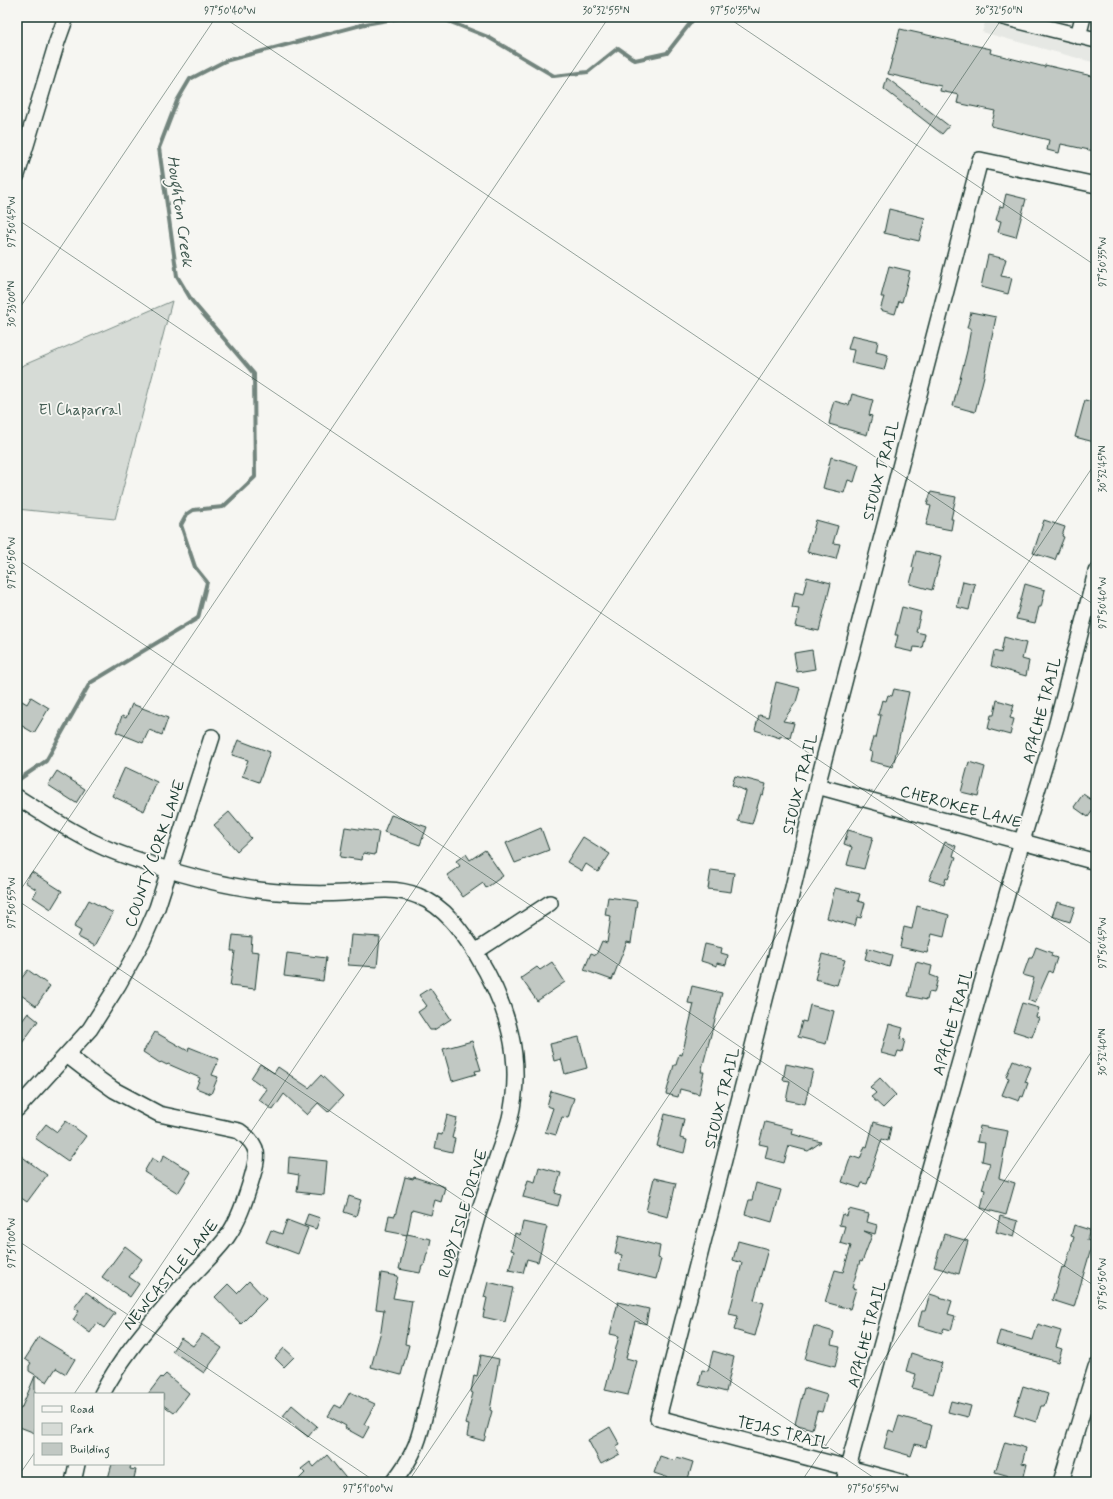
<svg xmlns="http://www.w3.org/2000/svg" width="1113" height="1499" font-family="Mynerve,sans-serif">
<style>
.built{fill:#e6e8e4}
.green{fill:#d6dbd6;stroke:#7a8c85}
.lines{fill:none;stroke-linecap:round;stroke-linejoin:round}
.stream{stroke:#72847d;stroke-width:4}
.building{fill:#c1c8c3;stroke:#1f3d34}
.minor-casing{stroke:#1f3d34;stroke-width:18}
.minor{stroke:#f6f6f2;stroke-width:15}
.ticks{fill:none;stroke:#1f3d34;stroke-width:1;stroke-opacity:0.45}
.labels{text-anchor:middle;stroke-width:3.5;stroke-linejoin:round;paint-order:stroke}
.park-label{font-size:16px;fill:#445d54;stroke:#f6f6f2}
.street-label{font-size:16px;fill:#1f3d34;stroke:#f6f6f2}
.water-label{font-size:17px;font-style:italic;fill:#425a52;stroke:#f6f6f2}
.neatline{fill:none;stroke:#1f3d34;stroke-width:1.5}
.ticks-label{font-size:10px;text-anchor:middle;fill:#1f3d34}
</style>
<rect width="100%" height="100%" fill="#f6f6f2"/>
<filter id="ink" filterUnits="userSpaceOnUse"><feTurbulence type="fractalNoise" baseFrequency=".025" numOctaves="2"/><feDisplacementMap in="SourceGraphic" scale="8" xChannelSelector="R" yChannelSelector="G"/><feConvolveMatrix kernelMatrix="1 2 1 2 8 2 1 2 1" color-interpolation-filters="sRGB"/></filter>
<g filter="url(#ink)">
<polygon class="built" points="987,17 1096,17 1096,63 982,32"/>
<polygon class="green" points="172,301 115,519 17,509 17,368"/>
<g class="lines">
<g class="stream">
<polyline points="438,17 488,37 554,76 588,72 618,48 635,60 667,53 695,17"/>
<polyline points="18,780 46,761 90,683 198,618 207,582 195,567 181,525 187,514 193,510 223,507 255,477 254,374 192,301 177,276 159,148 177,101 190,79 225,61 365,24 406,17"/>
</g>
</g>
<g class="building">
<polygon points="900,29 991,49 990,53 1045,67 1045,65 1096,77 1096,143 1094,151 1061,144 1059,153 1047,150 1049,140 991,126 995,111 957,103 959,95 940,91 941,86 888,74"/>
<polygon points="887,78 949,126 942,134 884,89"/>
<polygon points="1006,194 1026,199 1016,237 998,232 1001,221 996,220 1000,206 1003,207"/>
<polygon points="889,209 925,218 919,241 884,233"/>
<polygon points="988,255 1006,259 1001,276 1012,278 1008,294 981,287"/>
<polygon points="889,266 910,271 902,302 899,301 895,314 880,310 884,297 881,297"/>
<polygon points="971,312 996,317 985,372 975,412 953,406 967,351 971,328 967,328"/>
<polygon points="852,335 878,341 876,352 888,355 884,370 851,363 854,350 848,349"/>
<polygon points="852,394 873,400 869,415 872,416 867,435 829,424 831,415 830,414 834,401 849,405"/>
<polygon points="1085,400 1096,403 1096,435 1094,442 1075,437"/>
<polygon points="831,457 859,465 854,482 848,480 844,493 823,488"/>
<polygon points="931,492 956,497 951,519 953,519 951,530 926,525 931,506 927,505"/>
<polygon points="816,520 838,526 833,543 840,544 836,559 807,552"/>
<polygon points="1044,520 1065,527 1062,536 1064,537 1055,560 1033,553"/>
<polygon points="916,551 941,557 932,590 910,584 914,568 912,567"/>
<polygon points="807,577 831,583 819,631 795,626 799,609 792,608 795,592 803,594"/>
<polygon points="963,581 975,584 969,610 957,607"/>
<polygon points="1025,584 1045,590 1041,607 1039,607 1035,623 1016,619"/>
<polygon points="902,607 921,612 916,632 925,634 922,648 914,647 913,652 895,648 898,635 895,635"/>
<polygon points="1004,637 1026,643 1022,659 1029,661 1026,676 991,666 994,651 1001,653"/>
<polygon points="812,650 815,669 797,672 794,653"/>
<polygon points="776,682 800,688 796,702 783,721 794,723 790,738 780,736 780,738 755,730 759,715 768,717"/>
<polygon points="894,689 909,692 893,767 870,761 872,752 869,751 873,738 876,738 881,715 878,715 882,700 886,701 888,695 892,696"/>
<polygon points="31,697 49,708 34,733 17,723 17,698 27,704"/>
<polygon points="997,700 1014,705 1010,718 1014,719 1010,735 988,729 991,715 994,715"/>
<polygon points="132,704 168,718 162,735 149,730 143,743 116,732 122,716 126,718"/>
<polygon points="238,740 270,752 259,782 242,776 248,760 232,755"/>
<polygon points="969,762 985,767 978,796 961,792"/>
<polygon points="125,767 157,782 144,811 112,796"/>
<polygon points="57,771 85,789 76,803 48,785"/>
<polygon points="735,776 766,784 763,795 761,794 752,824 738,821 746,791 732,785"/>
<polygon points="1083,794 1096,803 1096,806 1088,817 1074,807"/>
<polygon points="229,812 251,838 237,851 214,825"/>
<polygon points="391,815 427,827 420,845 384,832"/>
<polygon points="345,827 379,832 375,855 363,853 362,860 340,857"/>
<polygon points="541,828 549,850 515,863 506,843"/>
<polygon points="848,830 873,837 864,869 847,865 852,847 844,844"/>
<polygon points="583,837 610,854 598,872 586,864 582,871 567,862"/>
<polygon points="945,842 956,846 953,856 956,857 948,879 946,878 944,885 929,880"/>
<polygon points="485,850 503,876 486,888 483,883 463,897 447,875 460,866 456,861 466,854 470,860"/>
<polygon points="711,870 734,873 731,892 708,889"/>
<polygon points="32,872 62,891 51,909 33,897 37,890 25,882"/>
<polygon points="835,888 860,894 858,901 865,903 861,918 857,917 855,926 827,918"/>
<polygon points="608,897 637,901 631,943 627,942 612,980 584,970 591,953 596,955 602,941 607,943 611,916 605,915"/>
<polygon points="89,900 113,913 95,946 78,937 81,931 74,927"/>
<polygon points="1057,902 1075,907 1070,922 1052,916"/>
<polygon points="917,906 949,915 944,937 932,934 927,953 900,947 904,927 912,929"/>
<polygon points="233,935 252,937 251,951 259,952 255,989 230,986 235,951 231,951"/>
<polygon points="351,935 380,937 377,967 348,965"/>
<polygon points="705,944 722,948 721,953 728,955 726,965 717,963 717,966 701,961"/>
<polygon points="1036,947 1052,953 1051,956 1057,958 1052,973 1049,971 1035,1003 1028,1000 1034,978 1023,975 1029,958 1032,958"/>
<polygon points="868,948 892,955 889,967 865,959"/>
<polygon points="287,953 326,958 323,981 284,976"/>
<polygon points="822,954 845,960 837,985 815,979"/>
<polygon points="552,962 565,982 537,1001 521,978 537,967 540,970"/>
<polygon points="916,962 932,966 930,975 938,978 934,993 929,992 927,1000 908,996"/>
<polygon points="28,970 50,986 36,1006 17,992 17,984"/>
<polygon points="692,986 722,993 701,1072 704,1072 699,1094 680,1089 678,1097 666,1094 674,1065 676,1065 679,1054 682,1055 694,1004 688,1003"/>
<polygon points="430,988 451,1019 434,1030 430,1030 418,1012 427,1006 419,995"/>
<polygon points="1022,1003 1039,1008 1036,1017 1039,1018 1032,1037 1013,1031"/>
<polygon points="810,1005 834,1011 826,1044 798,1037 802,1021 806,1022"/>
<polygon points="28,1013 38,1021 17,1050 17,1028"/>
<polygon points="889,1024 903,1028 900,1039 905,1040 902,1052 898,1051 896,1057 881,1053"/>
<polygon points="155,1032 188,1051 189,1047 219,1059 212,1075 218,1077 211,1094 196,1088 200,1078 168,1064 167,1065 161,1062 160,1063 143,1052"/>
<polygon points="579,1037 587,1068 565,1074 561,1059 554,1061 550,1044"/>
<polygon points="472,1041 481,1070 475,1071 476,1074 452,1081 443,1049"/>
<polygon points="1013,1060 1031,1067 1025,1082 1028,1083 1023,1097 1021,1096 1019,1101 1002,1095 1009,1078 1006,1077"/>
<polygon points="260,1064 274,1073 278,1067 309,1088 321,1075 343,1096 328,1112 318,1103 307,1115 284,1094 273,1110 259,1100 267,1089 251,1078"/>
<polygon points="786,1064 813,1070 805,1104 786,1100 790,1081 783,1080"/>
<polygon points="880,1078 896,1095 883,1108 871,1097 876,1093 870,1087"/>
<polygon points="551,1091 574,1098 568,1118 562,1117 556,1135 545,1132 553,1108 547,1106"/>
<polygon points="665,1114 684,1119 680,1138 687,1140 684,1153 657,1146"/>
<polygon points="447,1115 457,1118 452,1138 455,1139 452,1152 435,1148 438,1134 442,1135"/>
<polygon points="66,1121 86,1136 68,1161 35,1138 46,1124 57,1132"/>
<polygon points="765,1122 793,1129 792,1134 821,1142 808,1151 789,1146 784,1163 765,1158 768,1146 759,1144"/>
<polygon points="874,1122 891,1127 888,1141 882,1139 867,1184 862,1183 860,1188 842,1182 851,1156 860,1159 865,1146 867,1147"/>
<polygon points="980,1126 1008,1131 999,1178 1015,1183 1006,1215 981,1208 985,1190 982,1189 990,1163 982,1161 985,1143 977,1142"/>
<polygon points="17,1153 47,1175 27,1202 17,1195"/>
<polygon points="164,1155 191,1172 178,1193 144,1172 152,1158 160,1163"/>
<polygon points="289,1157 327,1161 324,1195 297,1192 299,1175 288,1173"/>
<polygon points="539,1167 561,1173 555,1193 561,1195 558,1206 523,1197 528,1180 535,1182"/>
<polygon points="405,1177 413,1179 414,1177 445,1187 441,1202 435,1200 431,1215 412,1210 407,1235 386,1231 389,1215 395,1216"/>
<polygon points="654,1178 676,1183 668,1217 646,1211"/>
<polygon points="756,1183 781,1190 772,1222 745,1214 749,1200 752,1200"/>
<polygon points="349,1196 361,1200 356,1216 344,1212"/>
<polygon points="849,1209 869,1214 867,1222 877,1225 875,1234 864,1231 872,1235 862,1262 860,1261 852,1288 856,1289 850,1309 825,1302 835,1270 843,1272 851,1246 840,1243 845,1226 839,1225 842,1214 847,1216"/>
<polygon points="308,1214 320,1218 316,1229 304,1225"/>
<polygon points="1000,1216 1018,1221 1014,1237 996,1232"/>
<polygon points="287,1220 308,1228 298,1254 266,1242 271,1230 282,1234"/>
<polygon points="523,1222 547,1227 538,1262 527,1259 523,1273 509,1270 514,1251 511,1250 515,1233 520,1235"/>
<polygon points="1074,1225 1090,1230 1087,1240 1093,1242 1074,1307 1052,1300 1062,1267 1065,1268 1074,1237 1071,1236"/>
<polygon points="407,1234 431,1239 428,1253 427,1253 424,1266 422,1266 420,1273 399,1269"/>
<polygon points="944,1234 968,1241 959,1274 934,1267"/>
<polygon points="619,1236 660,1246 658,1258 661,1259 656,1279 619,1270 622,1255 615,1253"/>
<polygon points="738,1241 768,1249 754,1300 764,1303 755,1336 734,1330 738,1316 729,1314 742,1263 733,1260"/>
<polygon points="125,1246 142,1259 129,1277 139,1284 130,1297 102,1277"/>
<polygon points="381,1273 398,1276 393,1298 412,1301 405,1344 409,1345 401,1375 371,1367 381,1331 384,1310 376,1309"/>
<polygon points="249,1281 266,1299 241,1324 215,1297 228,1284 237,1293"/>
<polygon points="488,1282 513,1288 505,1322 483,1317 487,1298 484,1297"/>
<polygon points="86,1292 115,1313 104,1328 97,1323 90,1333 73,1320 79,1311 74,1308"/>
<polygon points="930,1294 952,1301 948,1314 955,1316 951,1330 944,1328 942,1333 918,1326 922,1311 925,1311"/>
<polygon points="618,1302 649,1309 646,1324 635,1321 626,1358 637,1361 628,1395 605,1390 619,1336 610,1334"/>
<polygon points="1038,1324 1061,1331 1056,1347 1062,1349 1058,1362 996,1344 1000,1331 1033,1340"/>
<polygon points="814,1326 834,1332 831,1345 840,1347 835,1367 805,1359"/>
<polygon points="202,1334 222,1348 204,1373 172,1351 181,1338 193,1346"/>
<polygon points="39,1337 75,1359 66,1374 56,1368 47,1382 29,1371 29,1366 31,1363 25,1359"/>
<polygon points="284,1348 294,1357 284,1367 275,1358"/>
<polygon points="713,1351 734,1357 726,1392 699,1385 702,1370 708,1371"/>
<polygon points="911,1353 942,1363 933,1394 912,1388 916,1374 906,1371"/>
<polygon points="481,1355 499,1359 490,1410 492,1411 484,1441 467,1436 469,1425 465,1424 473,1393 471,1392 474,1375 477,1376"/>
<polygon points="166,1374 189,1393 174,1413 163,1405 163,1394 148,1394 161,1377 162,1378"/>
<polygon points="35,1376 35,1433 17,1426 17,1408 21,1409"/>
<polygon points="1023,1386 1048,1394 1044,1406 1041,1406 1036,1422 1014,1415"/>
<polygon points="804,1388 827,1395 822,1412 817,1411 812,1429 795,1424"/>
<polygon points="350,1392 375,1404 364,1424 369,1427 363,1438 345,1428 346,1426 328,1416 335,1405 341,1408"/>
<polygon points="951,1401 971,1406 968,1417 948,1412"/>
<polygon points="292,1405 317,1426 308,1437 283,1416"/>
<polygon points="899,1416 931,1425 926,1447 915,1444 911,1456 884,1448 889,1430 894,1432"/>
<polygon points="610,1427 620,1445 616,1447 620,1454 601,1464 588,1440"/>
<polygon points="1005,1442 1026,1448 1022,1463 1027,1464 1023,1480 995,1472"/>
<polygon points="327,1455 349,1482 296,1482 305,1473 301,1469 310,1462 314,1467"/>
<polygon points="660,1456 675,1461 677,1457 693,1462 687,1482 681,1482 654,1473"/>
<polygon points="112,1464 131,1464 130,1469 136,1470 133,1482 122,1479 121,1482 107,1482"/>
</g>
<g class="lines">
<defs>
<g id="minor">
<polyline points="1003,17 1096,40"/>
<polyline points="1078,36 1083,17"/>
<polyline points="17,175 57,42 66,17"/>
<polyline points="817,786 1096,862"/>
<path d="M17,797C42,813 68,830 95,843C112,852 131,858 150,864C196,879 246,892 296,893C312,894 328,894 344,893C368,891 394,886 418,896C445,906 462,932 477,955C508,1006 524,1059 510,1118C506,1134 500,1148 495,1164C489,1180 484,1198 478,1214C464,1262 452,1310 439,1359C435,1374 431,1390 427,1405C420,1437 415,1456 393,1482"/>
<polyline points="475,952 550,903"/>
<path d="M67,1055L93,1075L114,1090L159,1114L239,1131C262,1147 258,1157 251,1181C245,1200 239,1220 227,1237C211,1259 189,1276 172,1298C147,1328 120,1359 102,1394"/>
<polyline points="17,1109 90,1029 118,985 143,940 157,908 212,737"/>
<polyline points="73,1482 77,1464"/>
<polyline points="844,1482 928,1175 1022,841 1056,727 1096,572"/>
<polyline points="901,1482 658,1418 785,921 817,786 980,160 1096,185"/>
<polyline points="1061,1482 1096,1367"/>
</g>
</defs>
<use href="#minor" class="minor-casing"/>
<use href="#minor" class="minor"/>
</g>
</g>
<path class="ticks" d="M223,17L1096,606M727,17L1096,266M17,219L1096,947M17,312L216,17M17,559L1096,1287M17,895L609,17M17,900L880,1482M17,1240L376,1482M74,1394L1003,17M17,1478L35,1452M408,1482L1096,462M801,1482L1096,1045"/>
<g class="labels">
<g class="park-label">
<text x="80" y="415">El Chaparral</text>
</g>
<g class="street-label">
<text transform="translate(880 470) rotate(-75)" y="6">SIOUX TRAIL</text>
<text transform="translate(1041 710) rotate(-75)" y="6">APACHE TRAIL</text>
<text transform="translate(799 784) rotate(-76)" y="6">SIOUX TRAIL</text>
<text transform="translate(961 806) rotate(15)" y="6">CHEROKEE LANE</text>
<text transform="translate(154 853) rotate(-71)" y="6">COUNTY CORK LANE</text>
<text transform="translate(952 1022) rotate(-74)" y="6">APACHE TRAIL</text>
<text transform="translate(721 1098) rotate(-76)" y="6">SIOUX TRAIL</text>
<text transform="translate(462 1213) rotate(-73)" y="6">RUBY ISLE DRIVE</text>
<text transform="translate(170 1274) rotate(-50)" y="6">NEWCASTLE LANE</text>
<text transform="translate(866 1334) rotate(-75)" y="6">APACHE TRAIL</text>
<text transform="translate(784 1432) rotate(14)" y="6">TEJAS TRAIL</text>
</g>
<g class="water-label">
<text transform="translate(181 211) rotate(82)" y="6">Houghton Creek</text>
</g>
</g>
<rect width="1113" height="1499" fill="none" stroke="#f6f6f2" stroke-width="44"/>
<rect x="34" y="1393" width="130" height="72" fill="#f6f6f2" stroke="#a0aca6"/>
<rect x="42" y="1406" width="20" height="6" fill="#f6f6f2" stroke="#a0aca6"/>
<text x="70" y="1413" font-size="12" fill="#1f3d34">Road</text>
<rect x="42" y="1423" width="20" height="12" fill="#d6dbd6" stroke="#a0aca6"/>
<text x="70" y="1433" font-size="12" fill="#1f3d34">Park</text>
<rect x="42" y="1443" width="20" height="12" fill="#c1c8c3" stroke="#a0aca6"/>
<text x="70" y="1453" font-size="12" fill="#1f3d34">Building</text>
<rect x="22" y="22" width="1069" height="1455" class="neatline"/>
<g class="ticks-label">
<text x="230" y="14">97°50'40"W</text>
<text x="606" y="14">30°32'55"N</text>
<text x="735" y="14">97°50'35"W</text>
<text x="999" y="14">30°32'50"N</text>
<text transform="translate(11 222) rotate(-90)" y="4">97°50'45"W</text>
<text transform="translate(1102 262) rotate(-90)" y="4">97°50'35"W</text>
<text transform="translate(11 304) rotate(-90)" y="4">30°33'00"N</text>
<text transform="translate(1102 469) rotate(-90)" y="4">30°32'45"N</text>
<text transform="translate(11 563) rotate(-90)" y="4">97°50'50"W</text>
<text transform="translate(1102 603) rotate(-90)" y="4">97°50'40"W</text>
<text transform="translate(11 903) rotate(-90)" y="4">97°50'55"W</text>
<text transform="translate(1102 943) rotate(-90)" y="4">97°50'45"W</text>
<text transform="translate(1102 1052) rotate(-90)" y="4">30°32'40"N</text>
<text transform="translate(11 1243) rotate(-90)" y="4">97°51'00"W</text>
<text transform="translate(1102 1284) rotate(-90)" y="4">97°50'50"W</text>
<text x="368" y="1492">97°51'00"W</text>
<text x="873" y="1492">97°50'55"W</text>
</g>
</svg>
